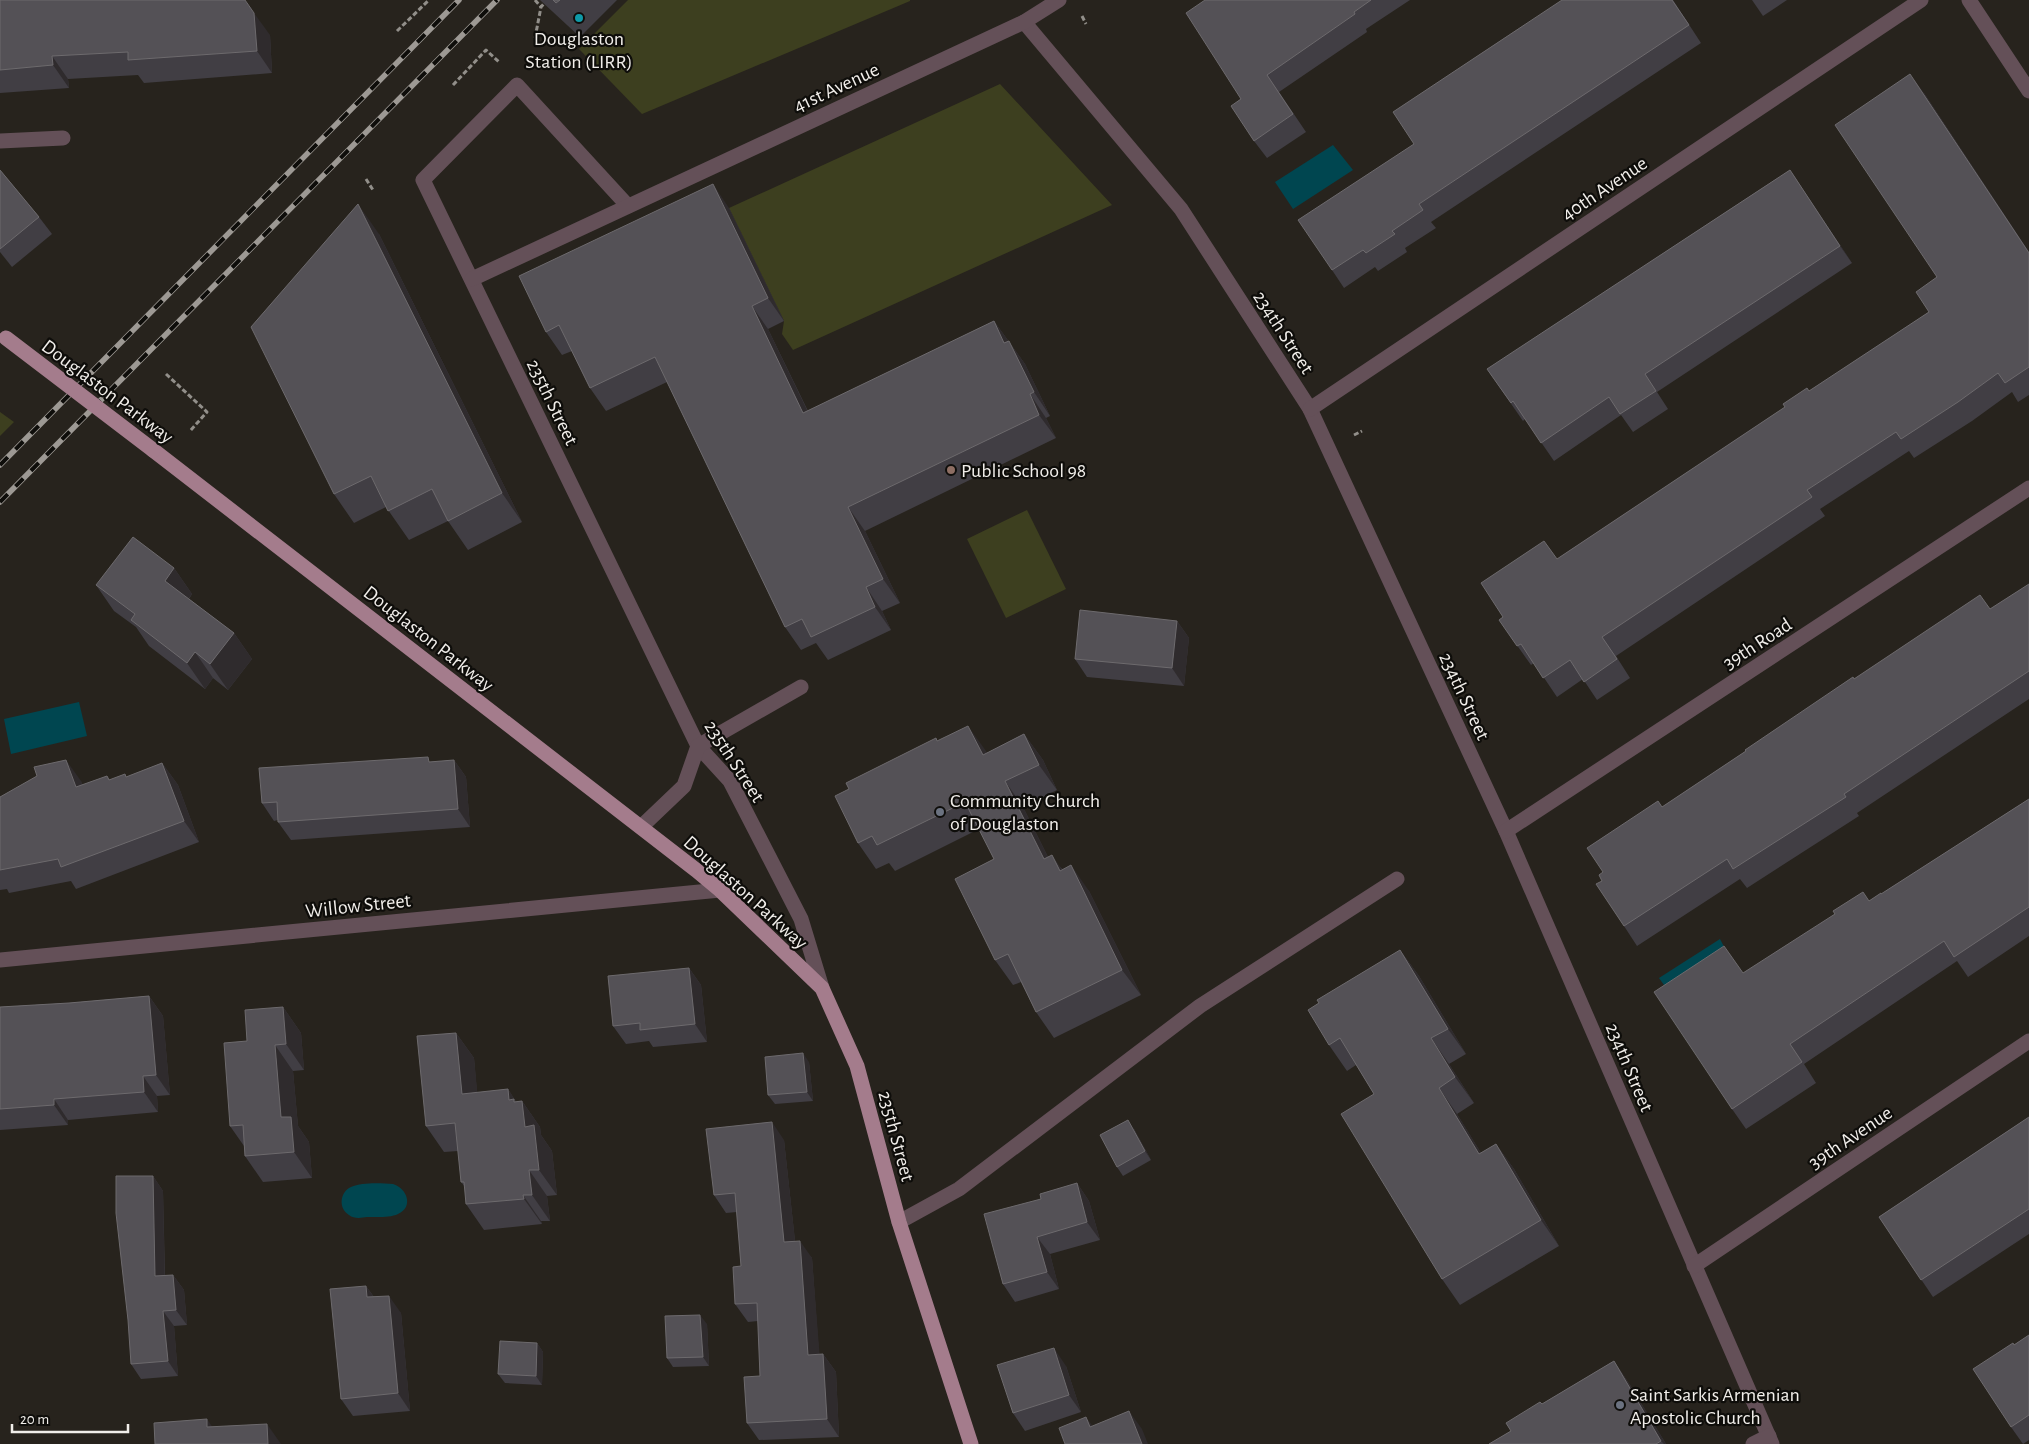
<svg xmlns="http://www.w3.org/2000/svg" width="2029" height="1444" font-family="'Alegreya Sans',sans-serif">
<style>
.green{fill:#3d3f1f}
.water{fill:#004650}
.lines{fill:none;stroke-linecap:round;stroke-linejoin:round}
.path{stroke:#928f8a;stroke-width:3;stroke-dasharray:5 2.5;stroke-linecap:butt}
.minor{stroke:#645058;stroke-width:15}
.major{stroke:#a47c8c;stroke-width:15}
.rail-casing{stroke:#9d9994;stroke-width:5.5}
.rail{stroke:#0e0d0a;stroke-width:4;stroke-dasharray:11;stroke-linecap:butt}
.major-bridge{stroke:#a47c8c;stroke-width:15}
.wall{fill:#413e44}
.shaded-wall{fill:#2f2b2d}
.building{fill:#545156;stroke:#6d6a6d}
.culture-dot{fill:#0f9aa8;stroke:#0e0d0a;stroke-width:2}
.education-dot{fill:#8d6e63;stroke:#0e0d0a;stroke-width:2}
.worship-dot{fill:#6b7280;stroke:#0e0d0a;stroke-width:2}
.labels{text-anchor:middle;stroke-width:4.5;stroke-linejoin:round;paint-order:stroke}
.poi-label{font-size:20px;fill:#f1eeea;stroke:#0e0d0a;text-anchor:start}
.street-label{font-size:20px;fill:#f1eeea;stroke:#0e0d0a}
</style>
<rect width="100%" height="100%" fill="#27231d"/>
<g class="green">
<polygon points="628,0 910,0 910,1 642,114 579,49"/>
<polygon points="1000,84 1112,205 793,350 782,334 784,321 729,208"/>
<polygon points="0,412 14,422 0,436"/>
<polygon points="1027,510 1066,589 1006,618 967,539"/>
</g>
<g class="water">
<polygon points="1333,145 1353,170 1293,209 1275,182"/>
<polygon points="79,702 87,736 11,754 4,719"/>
<polygon points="1720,939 1731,960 1674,999 1659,978"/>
<path d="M393,1184C407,1188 414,1207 398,1214C390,1218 376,1217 367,1217C361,1218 354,1219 349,1215C338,1208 340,1192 351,1187C362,1182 381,1183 393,1184Z"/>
</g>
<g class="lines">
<g class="path">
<polyline points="535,0 541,7"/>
<polyline points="1082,16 1086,24"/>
<polyline points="397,31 429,0"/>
<polyline points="535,38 541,7 547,0"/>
<polyline points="453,85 486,50 499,62"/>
<polyline points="366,179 373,190"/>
<polyline points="166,374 207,412 190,431"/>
<polyline points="1354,435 1362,431"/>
</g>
<g class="minor">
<polyline points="1969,0 2029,91"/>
<polyline points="1024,22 1181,209 1310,409 1506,831 1772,1444"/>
<polyline points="0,141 63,138"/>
<polyline points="628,206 517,85 423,180 698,746 730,781 801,919 822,988"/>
<polyline points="472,279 1024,22 1059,0"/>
<polyline points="1310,409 1921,0"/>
<polyline points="641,827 684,786 698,746 801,687"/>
<polyline points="1506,831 2029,488"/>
<polyline points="0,960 720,890"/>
<polyline points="899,1222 959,1189 1200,1006 1397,879"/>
<polyline points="1694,1266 2029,1041"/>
<polyline points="1753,1444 1769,1436"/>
</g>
<polyline class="major" points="153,450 696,870 720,890 822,988 857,1066 899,1222 971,1444"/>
<defs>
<g id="rail">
<polyline points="0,465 459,0"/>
<polyline points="0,502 497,0"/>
</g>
</defs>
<use href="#rail" class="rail-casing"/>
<use href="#rail" class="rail"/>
<polyline class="major-bridge" points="6,338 153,450"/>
</g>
<g class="wall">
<polygon points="0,0 270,35 272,73 144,83 138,75 68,79 69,88 0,93"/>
<polygon points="540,0 617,0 580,37"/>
<polygon points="1205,0 1410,0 1366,29 1367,32 1279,92 1306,132 1267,158 1254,141 1241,99"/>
<polygon points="1673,0 1701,43 1431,222 1436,228 1405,248 1407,252 1378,271 1375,267 1344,288 1332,270"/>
<polygon points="1752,0 1787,0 1763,16"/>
<polygon points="1924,93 2029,252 2029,395 2018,402 2012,392 1972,421 1914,458 1909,451 1820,509 1825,516 1616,656 1630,678 1597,700 1583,679 1557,697 1534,663 1531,665 1499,620 1503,617 1557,559 1929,312 1937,277"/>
<polygon points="0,170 39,217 52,234 12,267 0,252"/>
<polygon points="1790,170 1852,263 1657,392 1668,409 1633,432 1621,415 1554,461 1525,419 1523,421 1487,369"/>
<polygon points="729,208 784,321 768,329 808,411 994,321 1025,364 1050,416 1046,418 1056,438 865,531 900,603 882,611 891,630 828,660 816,643 801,650 785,627 667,382 606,411 590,388 572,351 562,355 546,332"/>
<polygon points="379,234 522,522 468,550 448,521 409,540 386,507 354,523 334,494"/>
<polygon points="174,568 192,594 189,599 234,633 252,659 228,690 213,678 205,689 149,646 136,627 114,611 96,585"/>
<polygon points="2029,584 2029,699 1857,813 1859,816 1747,888 1740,879 1637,946 1624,926 1602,881 1662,807 1854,679 1991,609"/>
<polygon points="1177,621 1189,638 1184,686 1087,677 1075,659"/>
<polygon points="1024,734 1043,760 1057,790 1023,807 1048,857 1089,891 1141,995 1054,1038 1036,1012 1021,982 1013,985 995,960 994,859 979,829 895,871 889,863 876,869 858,843 849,789 937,741 987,753"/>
<polygon points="454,760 466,777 470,827 291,840 278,822 278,820 274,821 262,803 432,762"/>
<polygon points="162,763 178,785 199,842 76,889 71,881 9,893 7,889 0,890 0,797 81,781 82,785 107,776 110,780 127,777"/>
<polygon points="2029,799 2029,936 1968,977 1957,961 1804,1064 1816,1083 1746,1129 1732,1109 1743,973 1881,894"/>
<polygon points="1400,950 1419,976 1466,1054 1449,1064 1474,1103 1457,1114 1481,1153 1496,1144 1514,1169 1559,1246 1460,1305 1442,1279 1374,1094 1356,1065 1347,1071 1329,1045"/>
<polygon points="689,968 701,985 707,1042 653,1047 649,1041 626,1044 613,1026"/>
<polygon points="149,996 163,1016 170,1095 157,1096 158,1112 68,1120 68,1125 0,1130 0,1007 69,1003"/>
<polygon points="283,1007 301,1033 304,1070 293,1071 298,1126 309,1142 312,1178 263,1182 245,1156 244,1146 230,1126 247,1041"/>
<polygon points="456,1033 474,1058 477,1093 508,1089 516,1102 522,1101 540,1127 541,1135 552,1151 557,1195 547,1196 550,1221 541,1221 542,1224 484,1230 466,1204 465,1187 461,1182 458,1151 444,1152 426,1126"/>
<polygon points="809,1062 813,1101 775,1104 768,1095"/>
<polygon points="2029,1117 2029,1234 1933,1297 1879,1217"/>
<polygon points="1134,1129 1151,1160 1123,1176 1117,1167"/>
<polygon points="784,1140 795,1241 812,1258 819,1354 823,1354 836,1372 839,1437 759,1440 747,1423 760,1376 758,1321 748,1322 735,1304 741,1266 737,1212 726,1213 714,1195"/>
<polygon points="153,1176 163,1191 165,1275 173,1275 184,1290 187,1325 174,1326 178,1376 141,1379 131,1364"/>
<polygon points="1077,1183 1089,1201 1100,1240 1050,1254 1059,1289 1015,1302 1003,1284 1041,1199"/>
<polygon points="366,1286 374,1297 401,1313 410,1411 353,1416 341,1399"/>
<polygon points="707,1324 709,1366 673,1367 667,1358"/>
<polygon points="2029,1335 2029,1440 2023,1444 2011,1427 2014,1345"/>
<polygon points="537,1343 543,1352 542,1385 505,1383 498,1374"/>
<polygon points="1614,1361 1630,1385 1666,1444 1489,1444 1511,1431 1542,1404"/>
<polygon points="1066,1366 1081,1412 1025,1431 1013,1413"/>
</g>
<g class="shaded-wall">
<polygon points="254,13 270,35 272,73 257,51"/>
<polygon points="52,56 68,79 69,88 53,65"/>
<polygon points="1910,74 1924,93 2029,253"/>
<polygon points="1790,170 1852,263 1840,246"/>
<polygon points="713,184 729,208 784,321 768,298"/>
<polygon points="358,204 379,234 522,522 502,493"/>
<polygon points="752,306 768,329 820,437 803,413"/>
<polygon points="994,321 1025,364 1050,416 1034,392 1004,343"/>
<polygon points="1030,394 1046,418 1056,438 1039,415"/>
<polygon points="848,507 865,531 900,603 883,579"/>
<polygon points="174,568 192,594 183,606 165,581"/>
<polygon points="866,587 882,611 891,630 875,607"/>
<polygon points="1177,621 1189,638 1184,686 1172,668"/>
<polygon points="234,633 252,659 228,690 210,664"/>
<polygon points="195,652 213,678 205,689 187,663"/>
<polygon points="968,726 986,751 1001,781 983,755"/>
<polygon points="1024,734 1043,760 1057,790 1039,765"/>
<polygon points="66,760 81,781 91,808 76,787"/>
<polygon points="454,760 466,777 470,827 458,809"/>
<polygon points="162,763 178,785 199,842 184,821"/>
<polygon points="1005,781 1023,807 1062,885 1044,859"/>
<polygon points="1052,855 1070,881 1060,871"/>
<polygon points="1071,865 1089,891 1141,995 1122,970"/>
<polygon points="1400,950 1419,976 1466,1054 1448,1029"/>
<polygon points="689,968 701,985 707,1042 695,1024"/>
<polygon points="149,996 163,1016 170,1095 156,1075"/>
<polygon points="283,1007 301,1033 304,1070 286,1044"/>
<polygon points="456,1033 474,1058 480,1120 462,1094"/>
<polygon points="1431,1038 1449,1064 1474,1103 1455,1077"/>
<polygon points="275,1045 293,1071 298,1126 309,1142 312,1178 294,1152 281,1117"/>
<polygon points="803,1053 809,1062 813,1101 807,1092"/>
<polygon points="143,1076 157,1096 158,1112 144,1092"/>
<polygon points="1439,1088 1457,1114 1497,1179 1479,1154"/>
<polygon points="508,1089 523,1112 522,1101 540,1127 541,1135 552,1151 557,1195 539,1170 525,1127 509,1100"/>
<polygon points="54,1099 68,1120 68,1125 54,1105"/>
<polygon points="1128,1120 1134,1129 1151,1160 1145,1151"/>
<polygon points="772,1122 784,1140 797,1259 784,1242"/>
<polygon points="1496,1144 1514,1169 1559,1246 1541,1220"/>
<polygon points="529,1170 547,1196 550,1221 532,1195"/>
<polygon points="153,1176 163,1191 165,1291 155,1276"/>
<polygon points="1077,1183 1089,1201 1100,1240 1087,1222"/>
<polygon points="523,1195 541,1221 542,1224 524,1199"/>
<polygon points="1037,1237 1050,1254 1059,1289 1047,1272"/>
<polygon points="800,1241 812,1258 821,1372 808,1355"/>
<polygon points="173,1275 184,1290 187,1325 176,1310"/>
<polygon points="366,1286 378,1303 367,1297"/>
<polygon points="389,1296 401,1313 410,1411 398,1393"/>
<polygon points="163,1311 174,1326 178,1376 168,1361"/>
<polygon points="700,1315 707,1324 709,1366 703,1357"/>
<polygon points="537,1343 543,1352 542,1385 536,1376"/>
<polygon points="1054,1348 1066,1366 1081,1412 1069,1395"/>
<polygon points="823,1354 836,1372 839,1437 827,1419"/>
<polygon points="1614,1361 1630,1385 1666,1444 1664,1444 1661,1441"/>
<polygon points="1129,1411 1142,1429 1148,1444 1142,1444"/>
<polygon points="1086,1417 1099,1435 1090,1427"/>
<polygon points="207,1419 224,1444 207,1427"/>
<polygon points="267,1424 281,1444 268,1444"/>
</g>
<g class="building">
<polygon points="0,0 245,0 254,13 257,51 128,60 128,52 52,56 53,65 0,70"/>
<polygon points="553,0 560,0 556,3"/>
<polygon points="1205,0 1371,0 1354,12 1355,14 1267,75 1293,114 1254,141 1231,106 1241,99 1186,13"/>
<polygon points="1562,0 1672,0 1689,25 1419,204 1423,210 1392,231 1395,234 1366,253 1363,250 1332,270 1298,220 1414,144 1393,112"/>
<polygon points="1910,74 2029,253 2029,367 2005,383 1998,373 1958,402 1901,439 1896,432 1807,490 1812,497 1602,637 1617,659 1584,682 1570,660 1543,678 1521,644 1517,646 1499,620 1503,617 1481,583 1544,541 1557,559 1785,407 1783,404 1807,388 1809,391 1929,312 1916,292 1937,277 1835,125"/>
<polygon points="0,170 39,217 0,249"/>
<polygon points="1790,170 1840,246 1645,374 1656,391 1620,414 1609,397 1541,443 1513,401 1511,403 1487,369"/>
<polygon points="713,184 768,298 752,306 803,413 994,321 1004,343 1009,341 1034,392 1030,394 1039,415 848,507 883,579 866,587 875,607 811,637 802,619 785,627 655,357 590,388 559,325 546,332 519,276"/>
<polygon points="358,204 502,493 448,521 432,489 388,511 371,476 334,494 251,327"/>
<polygon points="133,537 174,568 165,581 234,633 210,664 195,652 187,663 131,620 135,614 96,585"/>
<polygon points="2029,584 2029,671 1844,794 1846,797 1733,869 1727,859 1624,926 1596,884 1602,881 1599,875 1603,872 1587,848 1658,801 1662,807 1746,751 1745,750 1853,677 1854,679 1980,595 1990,609"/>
<polygon points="1080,610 1177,621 1172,668 1075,659"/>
<polygon points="968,726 983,755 1024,734 1039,765 1005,781 1044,859 1052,855 1060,871 1071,865 1122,970 1036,1012 1008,954 995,960 955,879 994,859 965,802 877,845 872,836 858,843 835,796 849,789 846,783 936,738 937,741"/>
<polygon points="428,757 429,762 454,760 458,809 278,822 277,802 262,803 259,768"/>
<polygon points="66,760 76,787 107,776 109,780 125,774 126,777 162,763 184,821 61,867 58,859 0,870 0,797 37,776 34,767"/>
<polygon points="2029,799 2029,907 1954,957 1944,941 1790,1044 1802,1062 1732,1109 1654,992 1724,946 1743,973 1835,914 1833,911 1863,892 1869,901 1881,893 1881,894"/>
<polygon points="1400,950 1448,1029 1431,1038 1455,1077 1439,1088 1479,1154 1496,1144 1541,1220 1442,1279 1341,1114 1374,1094 1340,1038 1329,1045 1308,1010 1319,1003 1317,1000"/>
<polygon points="689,968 695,1024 640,1030 640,1023 613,1026 608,976"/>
<polygon points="149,996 156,1075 143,1076 144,1092 54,1099 54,1105 0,1109 0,1007 69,1003"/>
<polygon points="283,1007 286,1044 275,1045 281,1117 291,1117 294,1152 245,1156 243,1125 230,1126 224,1043 247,1041 245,1010"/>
<polygon points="456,1033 462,1094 508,1089 509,1100 514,1099 514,1102 522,1101 525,1127 534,1125 539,1170 529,1170 532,1195 523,1195 524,1199 466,1204 464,1182 461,1182 455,1123 426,1126 417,1036"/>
<polygon points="803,1053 807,1092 768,1095 765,1057"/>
<polygon points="2029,1117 2029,1209 1921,1280 1879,1217"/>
<polygon points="1128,1120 1145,1151 1117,1167 1100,1135"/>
<polygon points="772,1122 784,1242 800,1241 808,1355 823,1354 827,1419 747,1423 744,1377 760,1376 757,1303 735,1304 733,1267 741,1266 735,1193 714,1195 706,1129"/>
<polygon points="116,1176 153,1176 155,1276 173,1275 176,1310 163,1311 168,1361 131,1364 128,1320 116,1213"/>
<polygon points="1077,1183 1087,1222 1037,1237 1047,1272 1003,1284 984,1214 1041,1199 1040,1194"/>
<polygon points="366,1286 367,1297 389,1296 398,1393 341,1399 330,1289"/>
<polygon points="700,1315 703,1357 667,1358 665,1316"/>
<polygon points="2029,1335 2029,1415 2011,1427 1973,1369 2013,1343 2014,1345"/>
<polygon points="500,1341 537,1343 536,1376 498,1374"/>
<polygon points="1054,1348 1069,1395 1013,1413 997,1365"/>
<polygon points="1614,1361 1661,1441 1656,1444 1489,1444 1511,1431 1506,1423 1540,1402 1542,1404"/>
<polygon points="1129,1411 1142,1444 1065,1444 1059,1428 1086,1417 1090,1427"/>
<polygon points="207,1419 207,1427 267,1424 268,1444 155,1444 154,1423"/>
</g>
<circle class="culture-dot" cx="579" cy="18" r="5"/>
<circle class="education-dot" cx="951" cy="470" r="5"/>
<g class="worship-dot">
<circle cx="940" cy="812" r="5"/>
<circle cx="1620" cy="1405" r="5"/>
</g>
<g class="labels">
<g class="poi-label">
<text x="579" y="45" text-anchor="middle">Douglaston<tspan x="579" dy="23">Station (LIRR)</tspan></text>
<text x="961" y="477">Public School 98</text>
<text x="950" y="807">Community Church<tspan x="950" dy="23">of Douglaston</tspan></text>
<text x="1630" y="1401">Saint Sarkis Armenian<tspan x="1630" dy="23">Apostolic Church</tspan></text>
</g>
<g class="street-label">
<text transform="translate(836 87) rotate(-25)" y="7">41st Avenue</text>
<text transform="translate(1604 188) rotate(-34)" y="7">40th Avenue</text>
<text transform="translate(1284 332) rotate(57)" y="7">234th Street</text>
<text transform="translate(108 391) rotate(37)" y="7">Douglaston Parkway</text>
<text transform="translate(553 402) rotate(64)" y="7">235th Street</text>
<text transform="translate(429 638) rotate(38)" y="7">Douglaston Parkway</text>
<text transform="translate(1757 643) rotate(-33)" y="7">39th Road</text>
<text transform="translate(1465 696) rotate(65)" y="7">234th Street</text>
<text transform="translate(735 761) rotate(57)" y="7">235th Street</text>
<text transform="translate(746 892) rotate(42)" y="7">Douglaston Parkway</text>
<text transform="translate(358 905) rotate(-6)" y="7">Willow Street</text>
<text transform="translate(1630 1067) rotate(67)" y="7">234th Street</text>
<text transform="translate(897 1136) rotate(75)" y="7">235th Street</text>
<text transform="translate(1850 1137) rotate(-34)" y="7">39th Avenue</text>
</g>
</g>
<path d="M12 1424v8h116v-8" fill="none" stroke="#f1eeea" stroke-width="2.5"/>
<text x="20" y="1424" font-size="15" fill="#f1eeea" stroke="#0e0d0a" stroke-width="4" paint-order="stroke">20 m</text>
</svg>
